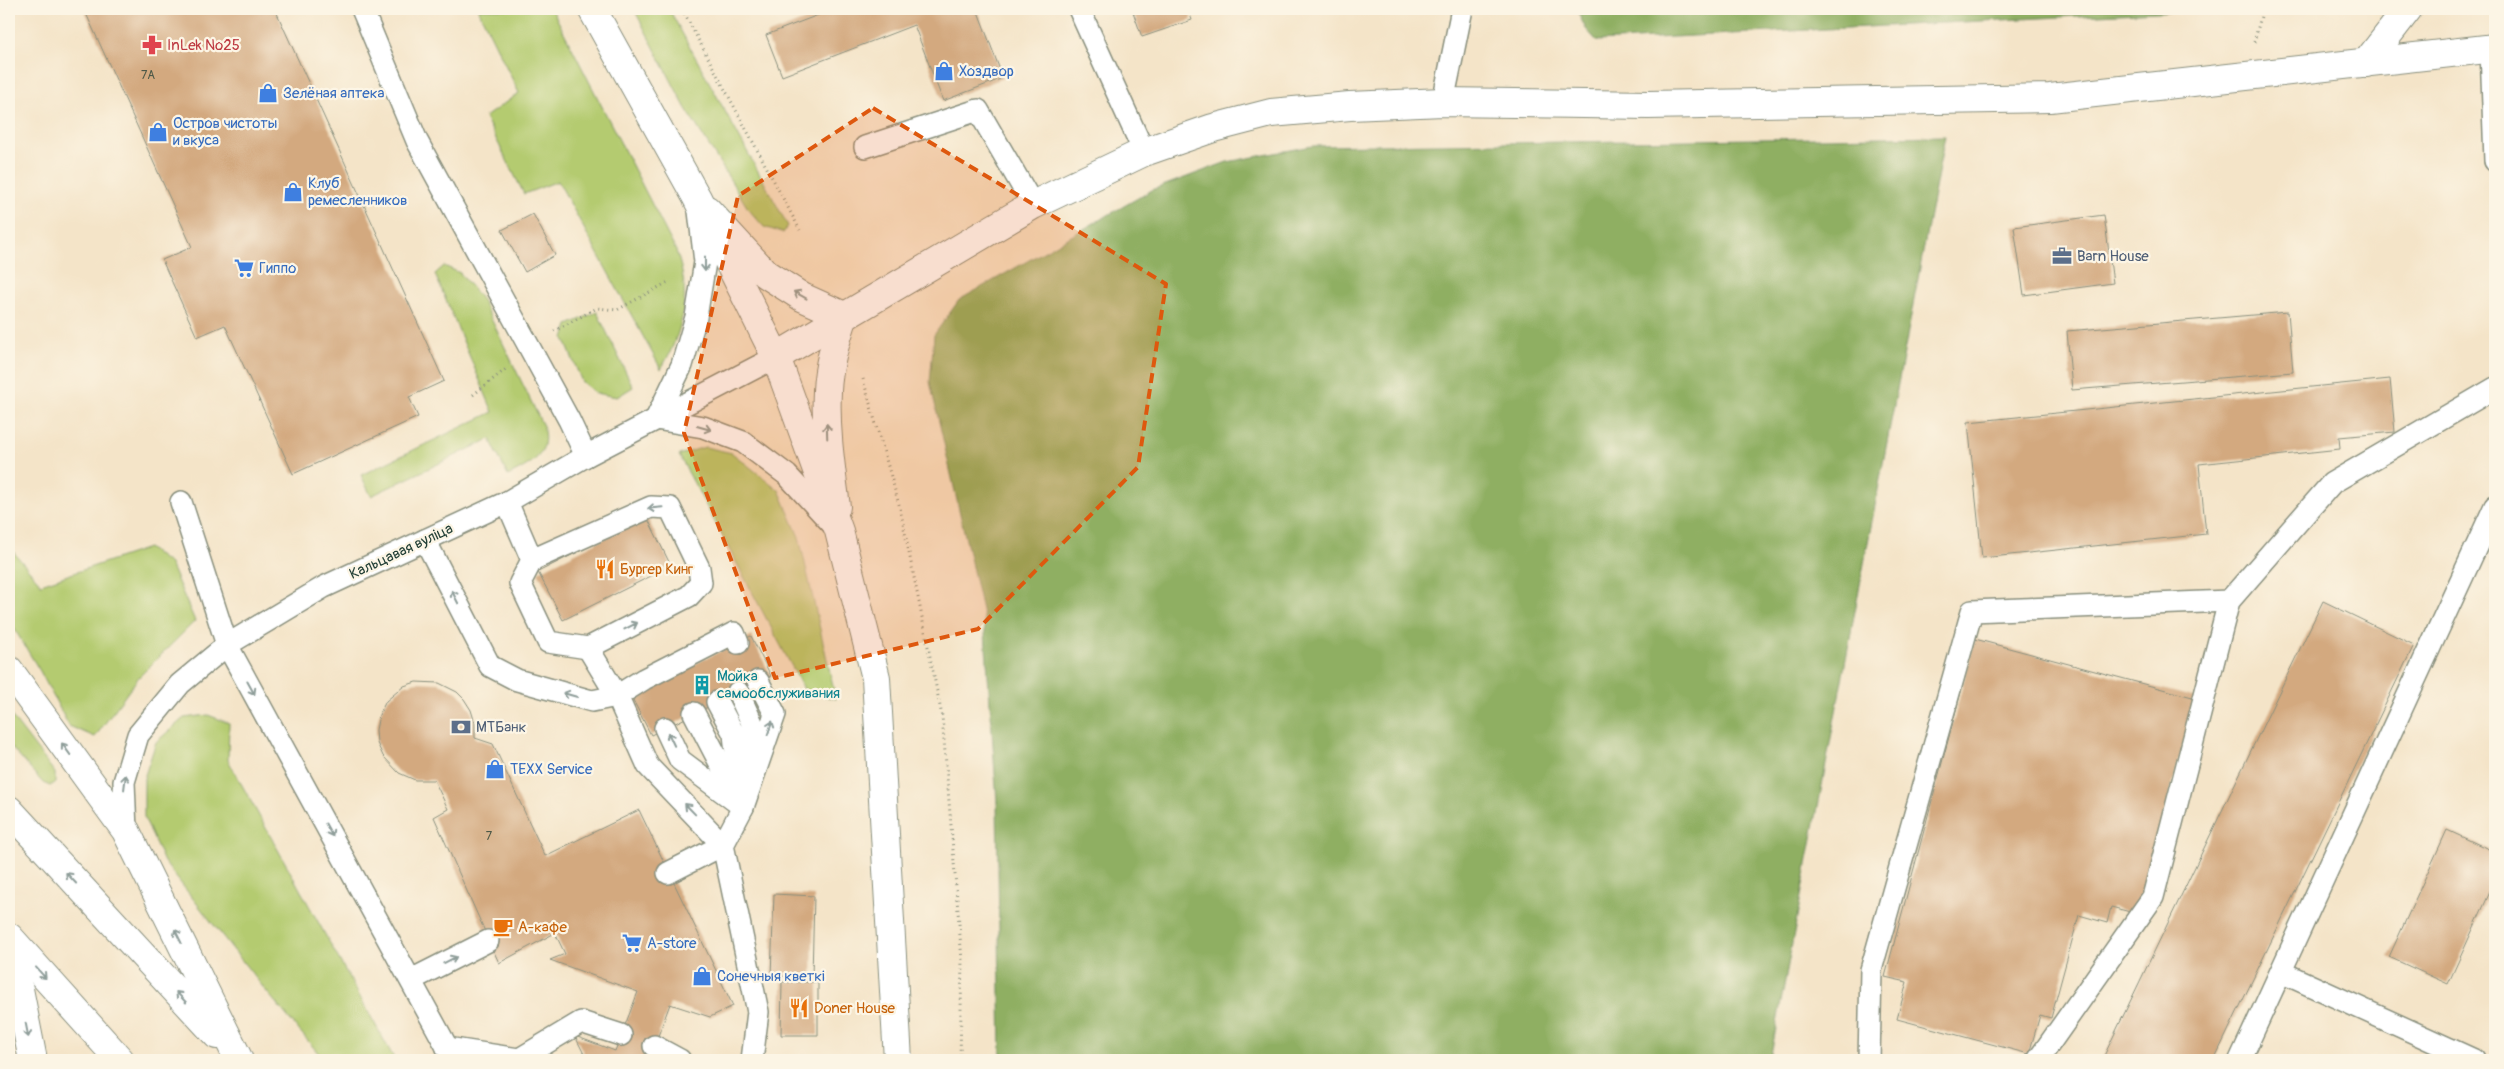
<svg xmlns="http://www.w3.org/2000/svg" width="2504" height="1069" font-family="Pangolin,sans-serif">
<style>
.green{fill:#b4cb70;stroke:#6a8452}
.forest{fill:#8faf62;stroke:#57764b}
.building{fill:#d3a97f}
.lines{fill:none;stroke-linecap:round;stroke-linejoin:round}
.lane-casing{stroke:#8a907e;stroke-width:24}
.street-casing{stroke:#8a907e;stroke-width:30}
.highway-casing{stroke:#8a907e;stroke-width:30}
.path{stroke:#8a907e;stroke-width:3;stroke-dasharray:1 4;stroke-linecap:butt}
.lane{stroke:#fff;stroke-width:21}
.street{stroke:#fff;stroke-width:28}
.highway{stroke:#fff;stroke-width:28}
.oneway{stroke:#8f9e9a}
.marked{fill:#de580e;fill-opacity:0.2;stroke:#de580e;stroke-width:4;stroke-dasharray:10 6;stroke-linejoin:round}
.labels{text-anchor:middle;stroke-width:4.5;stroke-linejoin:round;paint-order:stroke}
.number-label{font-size:12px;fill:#4c5847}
.health-label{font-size:15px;fill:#be3a42;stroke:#fcf5e5;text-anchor:start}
.shop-label{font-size:15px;fill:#366cbe;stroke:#fcf5e5;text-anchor:start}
.service-label{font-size:15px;fill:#4e5e75;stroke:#fcf5e5;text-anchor:start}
.street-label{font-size:15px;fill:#1f3d34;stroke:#fcf5e5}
.food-label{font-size:15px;fill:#c56008;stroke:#fcf5e5;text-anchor:start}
.culture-label{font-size:15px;fill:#0d838f;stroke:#fcf5e5;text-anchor:start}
</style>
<rect width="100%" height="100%" fill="#fcf5e5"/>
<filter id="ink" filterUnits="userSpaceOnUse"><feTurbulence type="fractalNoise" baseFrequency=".02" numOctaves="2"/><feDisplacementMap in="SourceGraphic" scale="10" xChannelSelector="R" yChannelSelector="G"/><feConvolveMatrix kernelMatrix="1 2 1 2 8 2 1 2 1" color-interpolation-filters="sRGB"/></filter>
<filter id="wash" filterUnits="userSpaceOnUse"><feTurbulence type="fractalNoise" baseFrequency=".0096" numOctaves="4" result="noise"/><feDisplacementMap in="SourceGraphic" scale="20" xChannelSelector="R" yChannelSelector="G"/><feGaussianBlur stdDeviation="1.12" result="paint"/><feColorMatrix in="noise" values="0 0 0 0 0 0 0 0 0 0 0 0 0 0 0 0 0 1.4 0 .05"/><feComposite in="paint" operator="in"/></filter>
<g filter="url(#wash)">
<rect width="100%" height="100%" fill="#f4e4c8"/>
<g class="green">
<path d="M478,9H552L676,251C692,294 684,330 661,369L558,181L524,194L485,117L519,93Z"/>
<polygon points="634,9 669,9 788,226 783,233 764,227 749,210 685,107"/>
<path d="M444,266L460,273L482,300L543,426C551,456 530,464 508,476L490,439L371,496L361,475L493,412L435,274Z"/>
<polygon points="597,312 633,387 617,397 595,393 582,382 564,338 568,325"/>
<polygon points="705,447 732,453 779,490 799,537 836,699 805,691 679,455"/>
<polygon points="9,547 41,584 148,548 170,564 195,621 138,678 95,737 69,726 40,671 9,620"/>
<polygon points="9,713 55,773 55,783 50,786 43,783 9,745"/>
<polygon points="208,715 229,723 228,760 395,1060 324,1060 266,991 164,862 144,817 144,778 156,742 184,718"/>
</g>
<g class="forest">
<polygon points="1576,9 2214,9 1597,41 1586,29"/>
<polygon points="1945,136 1770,1060 1001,1060 997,802 984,619 930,382 934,335 959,300 1152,190 1227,162 1312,146"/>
</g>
<g id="blocks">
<g class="building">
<polygon points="84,9 275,9 444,381 409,397 418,417 293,474 225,325 197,337 162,260 192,247"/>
<polygon points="834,9 977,9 1003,78 943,101 914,25 782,76 766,35"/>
<polygon points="1132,9 1188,9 1192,20 1142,37"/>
<polygon points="533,214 555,255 525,272 502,230"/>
<polygon points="2104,215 2113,283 2024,295 2014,227"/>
<polygon points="2288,312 2293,372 2072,390 2067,331"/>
<polygon points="2390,379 2395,432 2339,437 2340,449 2199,464 2206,534 1982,558 1968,422"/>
<polygon points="647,517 671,566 563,620 538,572"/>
<polygon points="2323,601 2414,645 2214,1060 2102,1060"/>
<polygon points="751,636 771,676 651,735 631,696"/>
<polygon points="1975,639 2196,698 2138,914 2111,907 2107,923 2079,915 2051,1018 2040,1015 2029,1054 1897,1019 1907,982 1885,977"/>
<polygon points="416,682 439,683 457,692 464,699 471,710 475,723 475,738 493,744 545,856 639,810 733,1006 710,1017 670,1004 649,1060 587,1060 575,1036 615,1051 638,992 550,960 565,954 555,933 499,963 434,817 448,809 434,780 415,780 399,773 383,756 377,743 376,730 379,715 386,701 404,686"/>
<polygon points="2447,830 2495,852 2495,881 2448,984 2389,957"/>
<polygon points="774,894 814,896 812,977 771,976"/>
<polygon points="782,982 818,982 818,1035 781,1035"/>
</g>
</g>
</g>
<g filter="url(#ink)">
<use href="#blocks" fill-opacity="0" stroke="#8a907e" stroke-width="1"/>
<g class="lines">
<defs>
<g id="lane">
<polyline points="362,9 417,141 569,420 586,456"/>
<polyline points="1079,9 1144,152"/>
<polyline points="2491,49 2495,161"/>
<polyline points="1443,102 1462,9"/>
<polyline points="865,147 978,110 1033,205"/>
<polyline points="656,419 682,365 696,317 705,262 699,211"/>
<polyline points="656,419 703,427 743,442 787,475 834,526"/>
<polyline points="181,502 227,645 454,1060"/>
<polyline points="507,502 532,560 520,583 548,642 588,648 689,596 701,583 699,568 670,508 651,507 532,560"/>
<polyline points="425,540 490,666 517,680 592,701 617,696 644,679 734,633 738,643"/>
<polyline points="588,648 617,696 648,766 723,845 668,873"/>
<polyline points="738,692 752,723 747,767"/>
<polyline points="717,702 734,734 738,772"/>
<polyline points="694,713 736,794"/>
<polyline points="665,728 680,760 743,807"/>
<polyline points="126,831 124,782 138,735 180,684 227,645 324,587 507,502 586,456 776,357"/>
<polyline points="2281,972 2474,1060"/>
<polyline points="411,980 488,941"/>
<polyline points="654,1046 680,1060"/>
<polyline points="447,1048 525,1060"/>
<polyline points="521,1058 581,1022 621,1035"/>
<polyline points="752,1060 758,1012 723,845 743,807 775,714 758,681"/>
<polyline points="1869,1060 1871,970 1972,611 2229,601"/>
<polyline points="2038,1060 2153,897 2229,601 2332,483 2495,388"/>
<polyline points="2240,1060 2495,506"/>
</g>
<g id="street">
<polyline points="2366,63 2408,9"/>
<polyline points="707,210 766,274 802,297 844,316"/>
<polyline points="776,357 1033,205 1144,152 1213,128 1271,113 1350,106 1443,102 1648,105 2050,98 2495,48"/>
<path d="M836,507C831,468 825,430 827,391C828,365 836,340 844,316"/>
</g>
<g id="highway">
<polyline points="592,9 697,198 776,357 839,531 876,678 898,1060"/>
<polyline points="9,670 126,831 238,1058"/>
<polyline points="9,810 217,1035"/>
<polyline points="9,937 120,1060"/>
<polyline points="9,967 19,989 33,1060"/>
</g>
</defs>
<use href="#lane" class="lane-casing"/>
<use href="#street" class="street-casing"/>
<use href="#highway" class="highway-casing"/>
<g class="path">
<polyline points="682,9 800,230"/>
<polyline points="2254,42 2263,9"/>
<polyline points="554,331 597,308 617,310 670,281"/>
<polyline points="863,379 900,508 942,716 962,960 960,1060"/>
<polyline points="473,395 506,369"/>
</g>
<use href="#lane" class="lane"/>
<use href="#street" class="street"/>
<use href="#highway" class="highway"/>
</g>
<defs><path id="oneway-shaft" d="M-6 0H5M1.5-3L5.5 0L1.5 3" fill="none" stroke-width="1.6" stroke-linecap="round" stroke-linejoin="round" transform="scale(1.25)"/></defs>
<g class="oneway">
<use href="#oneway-shaft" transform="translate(705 264) rotate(90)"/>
<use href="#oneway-shaft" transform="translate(800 295) rotate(-151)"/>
<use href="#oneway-shaft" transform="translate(704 428) rotate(16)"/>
<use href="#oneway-shaft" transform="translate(827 431) rotate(-92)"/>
<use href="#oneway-shaft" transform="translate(655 508) rotate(175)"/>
<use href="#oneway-shaft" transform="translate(455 597) rotate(-117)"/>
<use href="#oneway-shaft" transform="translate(631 626) rotate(-27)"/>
<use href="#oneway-shaft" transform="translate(251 688) rotate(61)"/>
<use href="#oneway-shaft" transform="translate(570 695) rotate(-164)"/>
<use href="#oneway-shaft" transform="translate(770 728) rotate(-71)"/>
<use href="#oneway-shaft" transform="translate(671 739) rotate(-115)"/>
<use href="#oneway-shaft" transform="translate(66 749) rotate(-126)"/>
<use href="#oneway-shaft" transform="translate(125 782) rotate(-83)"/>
<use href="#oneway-shaft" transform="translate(690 809) rotate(-134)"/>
<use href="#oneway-shaft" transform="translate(329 830) rotate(61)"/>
<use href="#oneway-shaft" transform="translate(71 878) rotate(-133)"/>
<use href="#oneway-shaft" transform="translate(178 936) rotate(-116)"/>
<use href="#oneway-shaft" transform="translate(450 960) rotate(-27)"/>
<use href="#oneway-shaft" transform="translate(41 973) rotate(48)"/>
<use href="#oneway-shaft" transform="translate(181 997) rotate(-133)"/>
<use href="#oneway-shaft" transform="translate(27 1030) rotate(79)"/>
</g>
</g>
<path class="marked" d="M873,108L1166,284L1138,467L978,629L775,678L684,433L738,196Z"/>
<defs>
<symbol id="pharmacy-bare" viewBox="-9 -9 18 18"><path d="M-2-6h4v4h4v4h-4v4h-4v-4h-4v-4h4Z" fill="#e0444e" stroke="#fcf5e5" stroke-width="2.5" paint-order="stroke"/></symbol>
<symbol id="shop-bare" viewBox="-9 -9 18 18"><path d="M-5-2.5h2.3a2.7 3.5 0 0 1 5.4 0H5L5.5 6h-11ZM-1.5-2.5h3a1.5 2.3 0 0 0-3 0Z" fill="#3f7fe0" stroke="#fcf5e5" stroke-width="2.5" paint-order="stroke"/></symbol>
<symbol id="office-bare" viewBox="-9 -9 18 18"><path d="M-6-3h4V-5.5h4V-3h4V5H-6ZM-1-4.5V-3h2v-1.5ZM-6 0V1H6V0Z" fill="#5c6f8a" stroke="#fcf5e5" stroke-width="2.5" paint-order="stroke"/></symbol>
<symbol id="supermarket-bare" viewBox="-9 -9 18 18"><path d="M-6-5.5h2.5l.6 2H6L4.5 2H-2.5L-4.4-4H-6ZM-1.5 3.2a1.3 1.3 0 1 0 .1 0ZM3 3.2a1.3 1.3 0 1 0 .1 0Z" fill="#3f7fe0" stroke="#fcf5e5" stroke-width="2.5" paint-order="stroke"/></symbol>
<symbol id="restaurant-bare" viewBox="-9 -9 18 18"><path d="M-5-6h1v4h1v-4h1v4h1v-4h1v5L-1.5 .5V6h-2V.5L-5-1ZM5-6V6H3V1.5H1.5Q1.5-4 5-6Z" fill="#e8710a" stroke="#fcf5e5" stroke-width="2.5" paint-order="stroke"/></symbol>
<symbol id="building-bare" viewBox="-9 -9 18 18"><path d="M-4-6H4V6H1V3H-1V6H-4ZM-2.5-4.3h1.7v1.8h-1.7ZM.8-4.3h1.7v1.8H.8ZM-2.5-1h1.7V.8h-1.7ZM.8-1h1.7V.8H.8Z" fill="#0f9aa8" stroke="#fcf5e5" stroke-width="2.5" paint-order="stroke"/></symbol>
<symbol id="bank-bare" viewBox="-9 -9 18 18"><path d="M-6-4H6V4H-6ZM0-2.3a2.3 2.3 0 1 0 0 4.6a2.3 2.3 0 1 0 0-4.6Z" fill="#5c6f8a" stroke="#fcf5e5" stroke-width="2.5" paint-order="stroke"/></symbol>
<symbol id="cafe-bare" viewBox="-9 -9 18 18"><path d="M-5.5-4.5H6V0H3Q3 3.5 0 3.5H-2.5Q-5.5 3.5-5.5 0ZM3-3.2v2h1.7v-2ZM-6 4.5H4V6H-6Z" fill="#e8710a" stroke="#fcf5e5" stroke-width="2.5" paint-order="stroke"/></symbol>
</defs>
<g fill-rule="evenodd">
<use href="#pharmacy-bare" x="138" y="31" width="28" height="28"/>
<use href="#shop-bare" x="930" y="57" width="28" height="28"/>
<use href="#shop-bare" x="254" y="79" width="28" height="28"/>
<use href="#shop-bare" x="144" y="118" width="28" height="28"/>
<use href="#shop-bare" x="279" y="178" width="28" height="28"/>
<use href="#office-bare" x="2048" y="242" width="28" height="28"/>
<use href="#supermarket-bare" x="230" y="254" width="28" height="28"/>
<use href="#restaurant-bare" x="591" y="555" width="28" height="28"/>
<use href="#building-bare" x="688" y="671" width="28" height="28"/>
<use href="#bank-bare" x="447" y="713" width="28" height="28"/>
<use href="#shop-bare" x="481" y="755" width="28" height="28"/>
<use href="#cafe-bare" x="489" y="913" width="28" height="28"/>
<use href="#supermarket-bare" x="618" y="929" width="28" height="28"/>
<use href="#shop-bare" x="688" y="962" width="28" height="28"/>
<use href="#restaurant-bare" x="785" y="994" width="28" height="28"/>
</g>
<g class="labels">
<g class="number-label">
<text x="148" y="79">7А</text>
<text x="489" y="840">7</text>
</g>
<g class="health-label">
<text x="167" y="50">InLek №25</text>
</g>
<g class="shop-label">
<text x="959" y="76">Хоздвор</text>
<text x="283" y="98">Зелёная аптека</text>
<text x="173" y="128">Остров чистоты<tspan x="173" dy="17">и вкуса</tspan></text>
<text x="308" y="188">Клуб<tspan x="308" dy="17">ремесленников</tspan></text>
<text x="259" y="273">Гиппо</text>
<text x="510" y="774">TEXX Service</text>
<text x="647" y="948">A-store</text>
<text x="717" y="981">Сонечныя кветкі</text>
</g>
<g class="service-label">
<text x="2077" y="261">Barn House</text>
<text x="476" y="732">МТБанк</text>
</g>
<g class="street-label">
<text transform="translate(401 551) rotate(-25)" y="5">Кальцавая вуліца</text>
</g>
<g class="food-label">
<text x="620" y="574">Бургер Кинг</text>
<text x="518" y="932">А-кафе</text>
<text x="814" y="1013">Doner House</text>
</g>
<g class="culture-label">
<text x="717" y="681">Мойка<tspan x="717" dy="17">самообслуживания</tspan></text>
</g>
</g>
<rect width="2504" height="1069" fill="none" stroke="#fcf5e5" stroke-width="30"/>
</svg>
